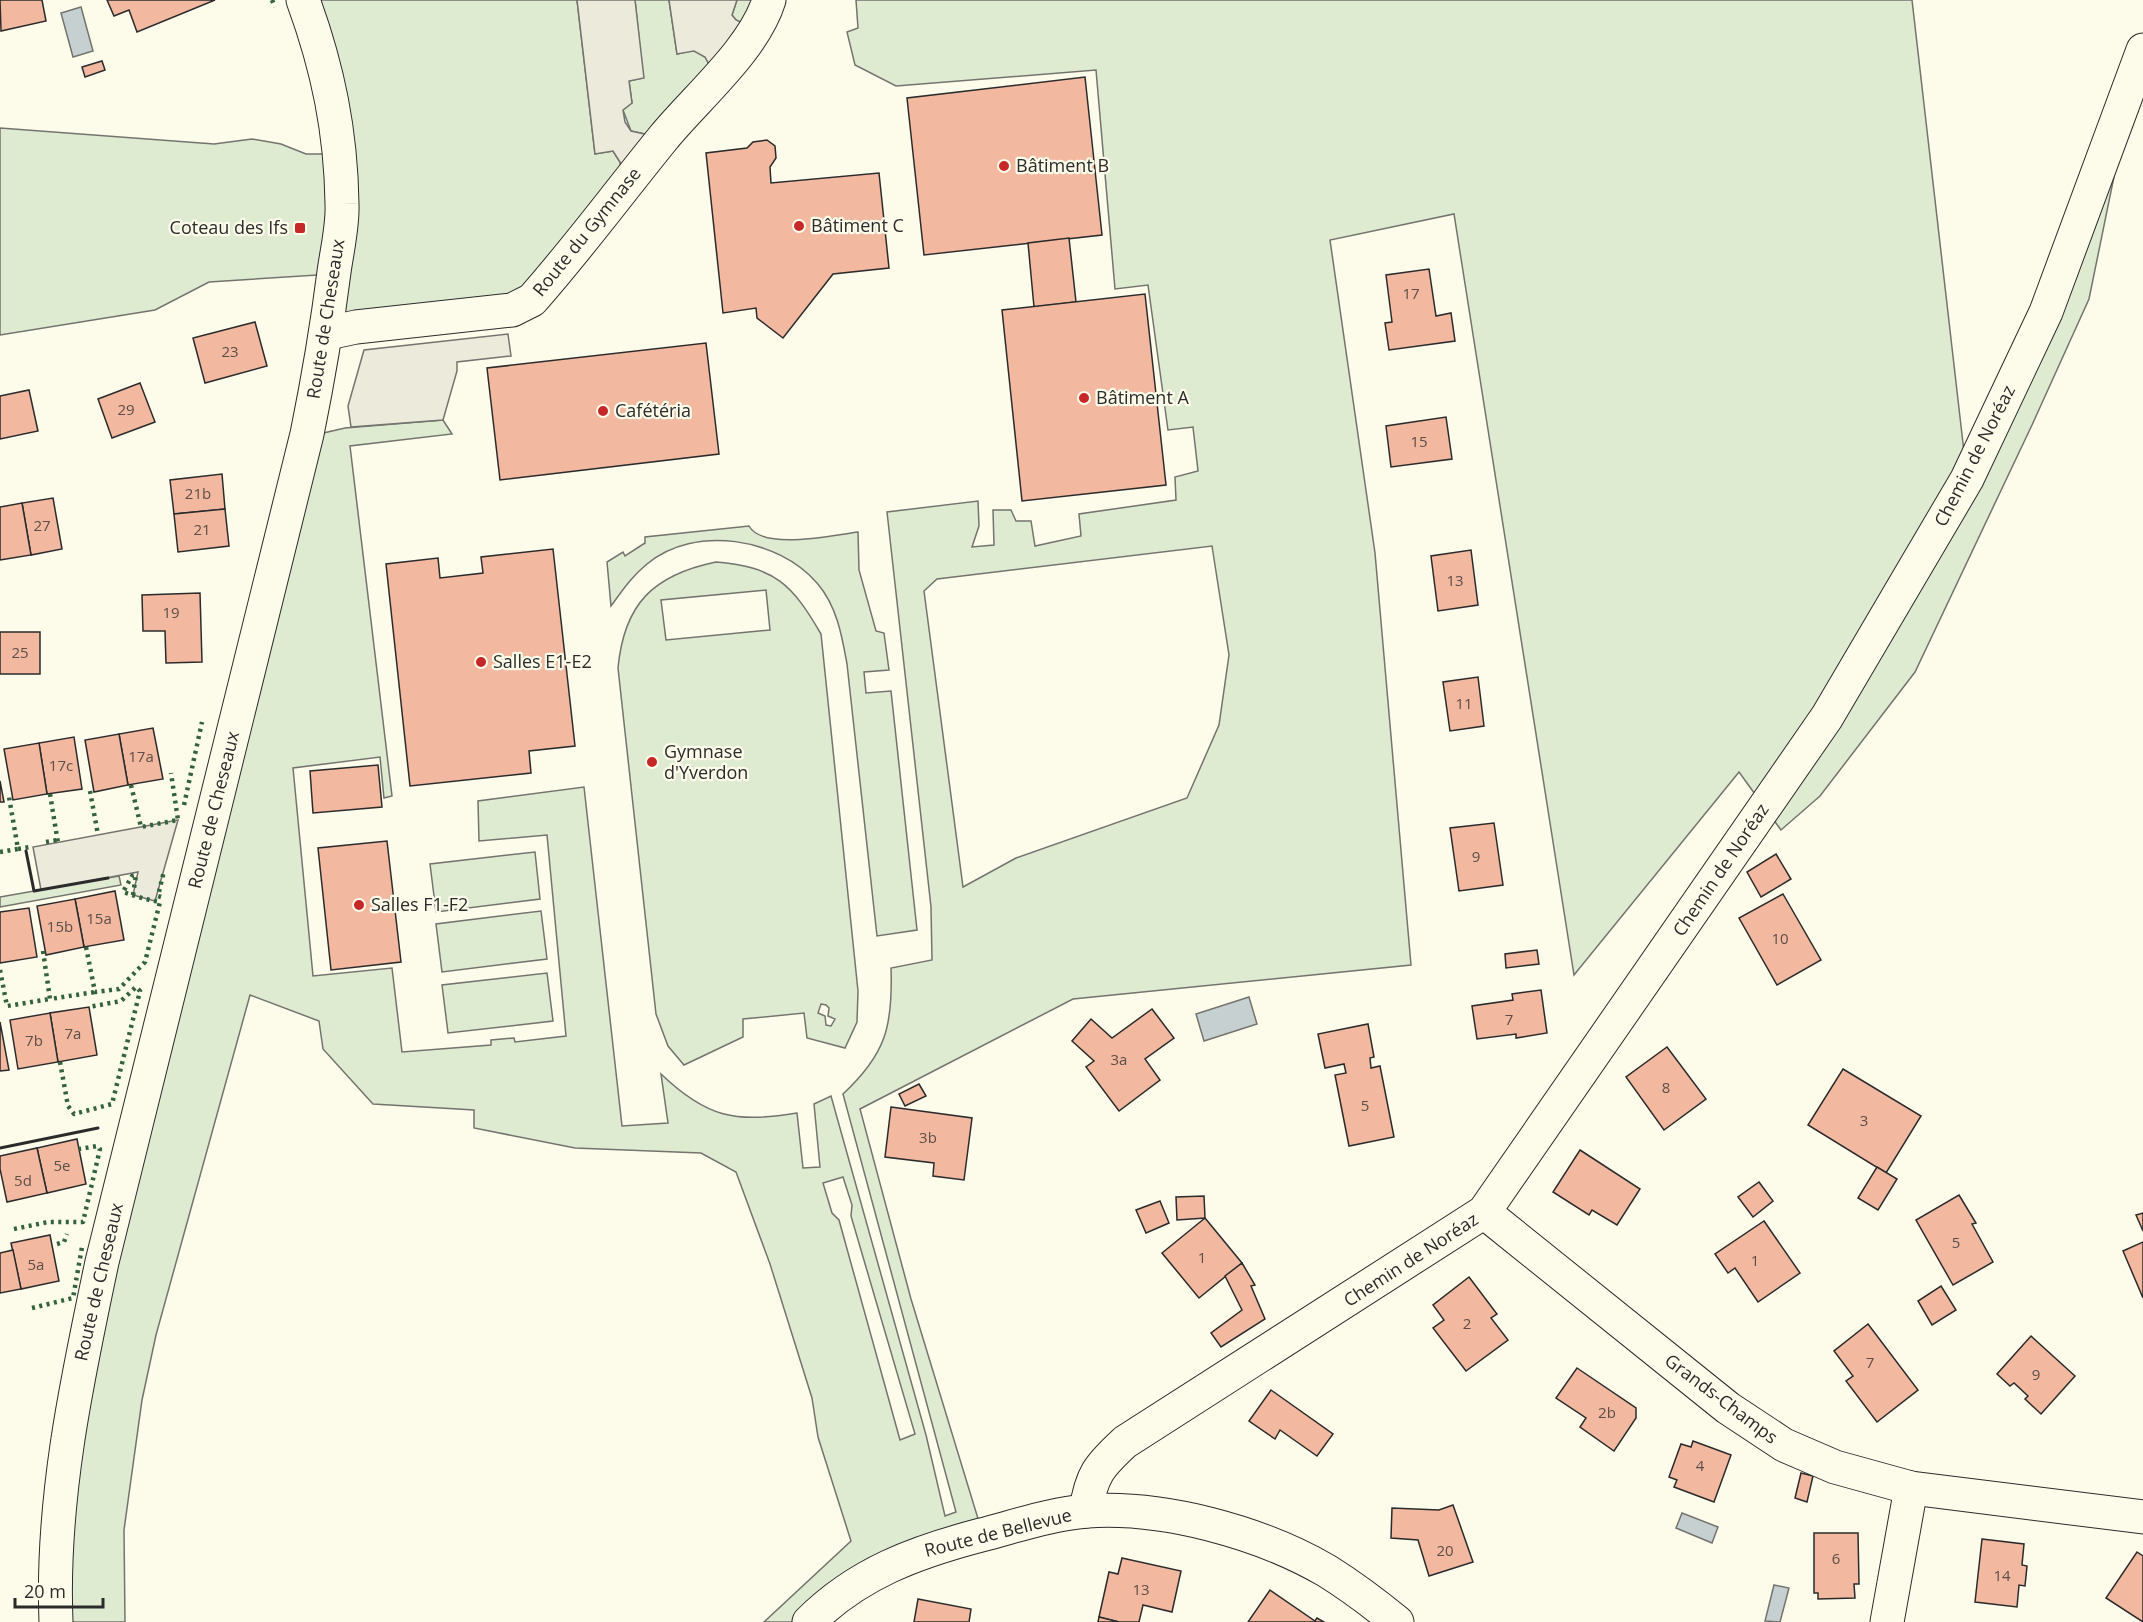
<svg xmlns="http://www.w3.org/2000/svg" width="2143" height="1622" font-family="'Open Sans',sans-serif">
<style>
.green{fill:#deebd1;stroke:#74746e;stroke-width:1.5;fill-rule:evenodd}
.parking{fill:#eceadb;stroke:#74746e;stroke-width:1.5}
.water{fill:#c7d0d0;stroke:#74746e;stroke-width:1.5}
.building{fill:#f2b8a0;stroke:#2b2b2b;stroke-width:1.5}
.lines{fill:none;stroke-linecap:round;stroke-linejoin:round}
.minor-casing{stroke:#2b2b2b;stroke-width:35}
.minor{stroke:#fdfbea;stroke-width:33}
.hedge{stroke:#34623c;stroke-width:4.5;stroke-dasharray:3 4.5;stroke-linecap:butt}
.wall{stroke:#2b2b2b;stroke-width:3}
.poi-dot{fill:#c62828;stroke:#fdfbea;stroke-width:2}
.labels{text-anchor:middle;stroke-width:4.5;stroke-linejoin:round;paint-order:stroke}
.number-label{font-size:15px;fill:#5d4e48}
.poi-label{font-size:18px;fill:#2b2b2b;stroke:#fdfbea;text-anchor:start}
.street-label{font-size:18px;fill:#2b2b2b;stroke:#fdfbea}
</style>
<rect width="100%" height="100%" fill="#fdfbea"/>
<g class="green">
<polygon points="303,0 577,0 595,154 613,151 620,162 624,186 532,300 328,333 333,274 209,282 155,310 0,335 0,128 214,144 252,139 281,144 306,154 339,154"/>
<polygon points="635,0 669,0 677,54 694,50 705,57 716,77 663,138 631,131 623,110 632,103 629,81 643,78"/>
<polygon points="737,0 769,0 755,29 736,20 732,15"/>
<path d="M856,0H1912L1967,478L2137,64L2089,299L2032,425L1915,672L1820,796L1781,830L1739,772L1574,975L1454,214L1330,240L1375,553L1411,965L1073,999L860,1109L911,1299L983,1535L809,1622H764L851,1541L818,1437L812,1398L770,1264L736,1172L701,1153L575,1148L474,1128V1110L373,1104L323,1049L319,1021L250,995L156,1335L142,1400L124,1530L125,1622H56L60,1503L315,435L345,428L443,420L452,434L350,446L392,796L384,798L380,757L293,768L313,976L392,968L402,1052L491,1045V1040L514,1038L515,1042L566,1036L547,835L479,841L478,801L584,787L622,1126L668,1123L661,1074C707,1118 735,1123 797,1113L803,1168L820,1167L814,1104L831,1096L926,1435L945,1516L956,1512L843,1094C886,1054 893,1026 891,968L932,960L931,907L887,512L978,501L979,526L972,547L994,545L993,510H1011L1016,521H1031L1035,546L1081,536L1079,514L1176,500L1175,477L1198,471L1193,427L1168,430L1148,285L1115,289L1096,70L896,86L855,65L847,32L858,28ZM1212,546L1229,655L1219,725L1187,798L1016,858L963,887L924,591L937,579ZM843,1177L852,1205L851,1216L915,1434L900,1440L839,1220L832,1213L823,1183Z"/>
<path d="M749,526C763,551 833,535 858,532L859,570L876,631L884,633L889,670L864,672L866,693L891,691L917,930L877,936L847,664C842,636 837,606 817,583C778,538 695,524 647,564C632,576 622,591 611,606L607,562L623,552L625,556L645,543V537Z"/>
<path d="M716,562C775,567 792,584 821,634L858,991L857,1022L845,1048L807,1038L804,1013L743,1019V1037L684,1065L668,1046L656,1014L618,668C624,604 653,575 716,562ZM766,590L770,630L666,640L661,600ZM821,1004L826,1005L829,1008L828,1016L835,1019L831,1026L826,1025L825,1016L818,1013Z"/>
<polygon points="535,852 540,899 436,912 430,864"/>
<polygon points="119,876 121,885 0,907 0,897"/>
<polygon points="541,911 547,959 442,972 436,924"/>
<polygon points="547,973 553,1021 448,1033 442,985"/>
</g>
<g class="parking">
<polygon points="577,0 635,0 644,78 629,81 632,103 623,110 625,122 631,131 663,138 624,186 620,162 613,151 595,154"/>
<polygon points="669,0 737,0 732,15 736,20 755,29 716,77 705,57 694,51 677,54"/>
<polygon points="508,334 511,356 457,362 457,371 443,420 351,427 348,406 364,350"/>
<polygon points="178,820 155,901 133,895 138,872 41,890 33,847"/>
</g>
<g class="water">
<polygon points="81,7 93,51 73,57 61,13"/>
<polygon points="1249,997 1257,1024 1204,1041 1196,1014"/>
<polygon points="1682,1513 1718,1527 1712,1543 1676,1528"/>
<polygon points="1774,1585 1789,1588 1780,1622 1765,1621"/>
</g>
<g class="building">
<polygon points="0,0 42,0 46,21 1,31"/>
<polygon points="107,0 215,0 137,32 129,10 114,16"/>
<polygon points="102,61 105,70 85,77 82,67"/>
<polygon points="1085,77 1102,235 924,255 907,98"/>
<polygon points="767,140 775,146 776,158 770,167 771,183 879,173 889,268 833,274 783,338 757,318 756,308 723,313 706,153 747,148 753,142"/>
<polygon points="1069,238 1076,302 1034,307 1028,243"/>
<polygon points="1429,269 1436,316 1451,313 1455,341 1389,350 1385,323 1392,322 1386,275"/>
<polygon points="1145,294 1166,485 1022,501 1002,310"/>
<polygon points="255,322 267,366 205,383 193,338"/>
<polygon points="706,343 719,454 500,480 487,368"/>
<polygon points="140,383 155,422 112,438 98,399"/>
<polygon points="29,390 38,431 0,439 0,396"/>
<polygon points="1446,417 1452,459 1391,467 1386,426"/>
<polygon points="222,474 225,509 174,514 170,480"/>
<polygon points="53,498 62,549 31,555 22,503"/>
<polygon points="22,503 31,555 0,560 0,507"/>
<polygon points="225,509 229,546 178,552 174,514"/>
<polygon points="553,549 575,746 529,751 531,773 410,786 386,564 438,558 440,578 483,573 481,557"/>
<polygon points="1471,550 1478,605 1438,611 1431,556"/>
<polygon points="200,593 202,662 166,663 165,631 143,631 142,595"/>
<rect x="0" y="632" width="40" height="42"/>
<polygon points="1478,677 1484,726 1450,731 1443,682"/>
<polygon points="153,728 163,779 128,785 119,734"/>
<polygon points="119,734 128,785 94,792 85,740"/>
<polygon points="74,737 82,789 47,794 39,743"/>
<polygon points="39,743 47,794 13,800 4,749"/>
<polygon points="378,765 382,807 313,813 310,771"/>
<polygon points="0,781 4,802 0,802"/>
<polygon points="1494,823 1503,885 1459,891 1450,828"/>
<polygon points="387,841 401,962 331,970 318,848"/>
<polygon points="1776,854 1791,879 1761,897 1747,872"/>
<polygon points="115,891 124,940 84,947 75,899"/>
<polygon points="1783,894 1821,960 1777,985 1739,918"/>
<polygon points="75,899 84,947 46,955 37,906"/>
<polygon points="29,908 37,957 0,963 0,912"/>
<polygon points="1537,950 1539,964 1506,968 1505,954"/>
<polygon points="1541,990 1547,1033 1516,1038 1516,1034 1477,1039 1472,1006 1513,1000 1512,994"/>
<polygon points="89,1007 97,1055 58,1062 50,1013"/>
<polygon points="1152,1009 1174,1038 1145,1059 1160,1080 1119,1111 1086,1067 1094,1061 1072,1041 1091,1019 1112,1038"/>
<polygon points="50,1013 58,1062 18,1069 10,1020"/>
<polygon points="0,1022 9,1070 0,1071"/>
<polygon points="1368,1024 1374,1057 1370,1058 1371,1068 1380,1066 1394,1137 1349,1146 1335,1075 1346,1073 1344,1064 1325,1068 1318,1034"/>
<polygon points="1667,1047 1706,1099 1664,1130 1626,1077"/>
<polygon points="1843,1069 1921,1116 1886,1173 1808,1125"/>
<polygon points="919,1084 926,1096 905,1106 899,1094"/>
<polygon points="891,1107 972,1118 964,1180 933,1176 934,1163 885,1157"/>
<polygon points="77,1139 86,1184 47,1193 37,1148"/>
<polygon points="37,1148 47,1193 7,1202 0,1169 0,1156"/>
<polygon points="1580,1150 1640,1189 1617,1225 1592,1210 1589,1215 1553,1192"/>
<polygon points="1877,1167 1897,1179 1878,1210 1858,1198"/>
<polygon points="1759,1182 1773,1201 1753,1217 1738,1197"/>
<polygon points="1959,1195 1976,1223 1972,1224 1993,1262 1953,1285 1916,1220"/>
<polygon points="1204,1196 1205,1218 1177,1220 1176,1197"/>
<polygon points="1160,1201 1169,1223 1146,1233 1136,1210"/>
<polygon points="2143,1213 2143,1231 2136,1215"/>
<polygon points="1205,1218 1242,1263 1199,1298 1162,1253"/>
<polygon points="1764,1221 1800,1273 1758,1302 1735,1268 1728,1273 1715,1254"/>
<polygon points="50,1235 59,1281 21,1289 11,1243"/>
<polygon points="2143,1242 2143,1298 2123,1251"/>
<polygon points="13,1250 21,1289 0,1293 0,1253"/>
<polygon points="1242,1263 1255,1285 1251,1286 1265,1319 1221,1347 1211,1333 1242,1310 1225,1276"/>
<polygon points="1469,1277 1497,1314 1491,1318 1508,1340 1466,1371 1433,1328 1444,1320 1433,1305"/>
<polygon points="1941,1286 1956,1310 1932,1325 1918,1301"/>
<polygon points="1868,1324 1918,1390 1877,1422 1846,1381 1853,1376 1834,1351"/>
<polygon points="2031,1336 2075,1376 2041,1414 2025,1399 2028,1396 2014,1383 2010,1386 1997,1374"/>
<polygon points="1577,1368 1636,1408 1636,1418 1614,1451 1580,1427 1586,1418 1556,1398"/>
<polygon points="1271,1390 1333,1434 1317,1456 1280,1430 1275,1439 1249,1421"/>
<polygon points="1693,1441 1731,1455 1714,1502 1674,1487 1677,1480 1669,1477 1681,1444 1691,1447"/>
<polygon points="1801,1473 1813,1476 1807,1502 1795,1498"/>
<polygon points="1453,1505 1473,1562 1429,1576 1418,1540 1391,1538 1392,1508 1439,1510"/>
<polygon points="1814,1533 1858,1533 1859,1584 1854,1584 1855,1598 1818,1599 1818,1593 1814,1593"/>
<polygon points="1982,1539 2024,1544 2022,1565 2027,1566 2025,1586 2019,1585 2017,1607 1975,1602"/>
<polygon points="2137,1552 2143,1556 2143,1622 2106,1598"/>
<polygon points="1122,1558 1181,1571 1172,1612 1143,1605 1139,1622 1119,1622 1099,1617 1109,1572 1118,1574"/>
<polygon points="1270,1590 1315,1621 1317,1618 1324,1622 1248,1622"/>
<polygon points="918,1599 971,1609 969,1622 914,1622"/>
<polygon points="1099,1617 1119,1622 1098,1622"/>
</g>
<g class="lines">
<defs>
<g id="minor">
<path d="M328,333L356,327L512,310L532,300C578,248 620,191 664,137C697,97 754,49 769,0"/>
<polyline points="1484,1212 1728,1408 1784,1445 1835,1467 1911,1488 2143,1517"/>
<path d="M1086,1511C1091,1475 1099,1466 1125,1442L1484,1212L1827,717L1967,479L2046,312L2143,50"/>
<path d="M56,1622C51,1500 77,1380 102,1262L307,434C318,380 327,327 334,272C337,250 343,226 342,204C341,132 328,68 303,0"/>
<path d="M809,1622C858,1573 916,1552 981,1535C1016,1526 1051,1514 1087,1511C1164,1506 1260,1532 1327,1571C1351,1586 1375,1604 1397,1622"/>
<polyline points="1887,1622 1911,1488"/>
</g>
</defs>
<use href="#minor" class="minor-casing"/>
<use href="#minor" class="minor"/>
<g class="hedge">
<polyline points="272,0 275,7"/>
<polyline points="131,785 141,827 178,820 171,773"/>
<polyline points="90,791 98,835"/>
<polyline points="50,794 58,843"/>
<polyline points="184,805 202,722"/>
<polyline points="46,842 58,840"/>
<polyline points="18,849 30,847"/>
<polyline points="0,852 18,849 9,797"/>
<polyline points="161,897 158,896 164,871"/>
<path d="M86,947L95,992L119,989L145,962L160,902C147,900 135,896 123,892L132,876L136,875L133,895"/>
<polyline points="43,951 50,999 95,992"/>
<polyline points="0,970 7,1006 50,999"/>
<polyline points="60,1062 68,1106 74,1114 112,1104 140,991 136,987 121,1001 89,1007"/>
<polyline points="14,1229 48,1222 83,1222 100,1149 97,1146 79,1149"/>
<polyline points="57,1244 64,1242 67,1234"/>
<polyline points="32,1308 73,1298 82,1247"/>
</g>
<g class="wall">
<polyline points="26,851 34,891 108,878"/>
<polyline points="0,1148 98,1128"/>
</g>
</g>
<g class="poi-dot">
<circle cx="1004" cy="166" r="6"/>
<circle cx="799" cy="226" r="6"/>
<rect x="294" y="222" width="12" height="12" rx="3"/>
<circle cx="1084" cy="398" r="6"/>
<circle cx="603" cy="411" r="6"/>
<circle cx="481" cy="662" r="6"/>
<circle cx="652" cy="762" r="6"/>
<circle cx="359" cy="905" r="6"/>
</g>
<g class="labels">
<g class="number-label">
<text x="1411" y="299">17</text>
<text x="230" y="357">23</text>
<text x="126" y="415">29</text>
<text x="1419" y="447">15</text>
<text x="198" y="499">21b</text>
<text x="42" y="531">27</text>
<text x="202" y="535">21</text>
<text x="1455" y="586">13</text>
<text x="171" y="618">19</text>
<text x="20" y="658">25</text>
<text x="1464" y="709">11</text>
<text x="141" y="762">17a</text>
<text x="61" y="771">17c</text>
<text x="1476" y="862">9</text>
<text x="99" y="924">15a</text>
<text x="60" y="932">15b</text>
<text x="1780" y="944">10</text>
<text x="1509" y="1025">7</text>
<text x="73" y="1039">7a</text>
<text x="34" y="1046">7b</text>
<text x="1119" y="1065">3a</text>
<text x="1666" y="1093">8</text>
<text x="1365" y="1111">5</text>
<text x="1864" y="1126">3</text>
<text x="928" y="1143">3b</text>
<text x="62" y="1171">5e</text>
<text x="23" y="1186">5d</text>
<text x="1956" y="1248">5</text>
<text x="1202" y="1263">1</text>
<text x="1755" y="1266">1</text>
<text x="36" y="1270">5a</text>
<text x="1467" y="1329">2</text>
<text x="1870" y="1368">7</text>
<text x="2036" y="1380">9</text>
<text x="1607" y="1418">2b</text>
<text x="1700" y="1471">4</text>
<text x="1445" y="1556">20</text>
<text x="1836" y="1564">6</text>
<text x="2002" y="1581">14</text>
<text x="1141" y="1595">13</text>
</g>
<g class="poi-label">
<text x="1016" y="172">Bâtiment B</text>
<text x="811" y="232">Bâtiment C</text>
<text x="288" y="234" text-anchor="end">Coteau des Ifs</text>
<text x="1096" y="404">Bâtiment A</text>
<text x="615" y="417">Cafétéria</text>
<text x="493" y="668">Salles E1-E2</text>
<text x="664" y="758">Gymnase<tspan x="664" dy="21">d'Yverdon</tspan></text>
<text x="371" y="911">Salles F1-F2</text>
</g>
<g class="street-label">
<text transform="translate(587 232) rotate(-51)" y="6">Route du Gymnase</text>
<text transform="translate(326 319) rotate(-81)" y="6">Route de Cheseaux</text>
<text transform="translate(1975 456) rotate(-63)" y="6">Chemin de Noréaz</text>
<text transform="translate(214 810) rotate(-76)" y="6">Route de Cheseaux</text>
<text transform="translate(1721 870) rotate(-56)" y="6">Chemin de Noréaz</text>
<text transform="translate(1411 1260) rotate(-33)" y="6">Chemin de Noréaz</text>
<text transform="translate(99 1282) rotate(-77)" y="6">Route de Cheseaux</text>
<text transform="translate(1721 1399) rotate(37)" y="6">Grands-Champs</text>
<text transform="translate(998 1533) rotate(-14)" y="6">Route de Bellevue</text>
</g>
</g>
<path d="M15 1598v9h88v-9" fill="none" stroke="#2b2b2b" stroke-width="3"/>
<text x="24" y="1598" font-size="18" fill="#2b2b2b" stroke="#fdfbea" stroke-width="4.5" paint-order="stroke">20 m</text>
</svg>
